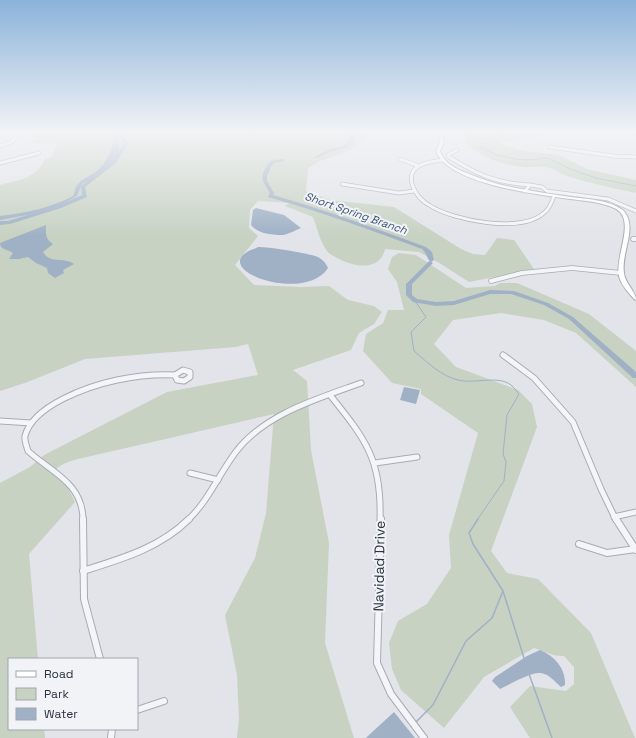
<svg xmlns="http://www.w3.org/2000/svg" width="636" height="738" font-family="'Space Grotesk',sans-serif">
<style>
.green{fill:#c7d2c3}
.water{fill:#a0b1c6}
.lines{fill:none;stroke-linecap:round;stroke-linejoin:round}
.stream-far1{stroke:#a0b1c6;stroke-width:1}
.stream{stroke:#a0b1c6;stroke-width:1.5}
.river{fill:#a0b1c6;fill-rule:evenodd}
.street-far3-casing{stroke:#a7abb3;stroke-width:4.5}
.street-far2-casing{stroke:#a7abb3;stroke-width:5.5}
.street-far1-casing{stroke:#a7abb3;stroke-width:7}
.street-casing{stroke:#a7abb3;stroke-width:8}
.secondary-casing{stroke:#a7abb3;stroke-width:2}
.street-far3{stroke:#f4f5f8;stroke-width:3}
.street-far2{stroke:#f4f5f8;stroke-width:4}
.street-far1{stroke:#f4f5f8;stroke-width:5}
.street{stroke:#f4f5f8;stroke-width:6}
.secondary{fill:#fff;fill-rule:evenodd}
.labels{text-anchor:middle;stroke-width:4;stroke-linejoin:round;paint-order:stroke}
.far-water-label{font-size:11px;font-style:italic;fill:#385070;stroke:#f1f3f7}
.near-street-label{font-size:14px;fill:#2b3240;stroke:#f1f3f7}
</style>
<rect width="100%" height="100%" fill="#e2e4e9"/>
<g class="green">
<path d="M37,133H371L351,150L320,161L308,168L306,191L330,200L394,207L461,249L473,254L485,255L497,238L514,240L534,269L469,282L441,264L419,252L385,249C380,272 353,267 337,258C334,256 329,254 327,251C320,242 317,227 313,217L285,206L289,203L258,201L250,210L249,228L258,236L235,265L254,285L300,287L329,286L348,300L374,306L382,312L374,324L359,333L351,350L293,370L307,381L311,450L329,543L325,643L354,738H237L239,719L237,675L225,615L255,558L266,513L274,414L78,459C68,462 58,464 53,474L67,486L75,502L29,554L38,659H9V729H44L45,738H0V483L30,467L44,455L167,392L258,375L248,344L236,347L85,359L25,383L0,391V185C21,179 34,180 45,159L51,157L58,144L32,143Z"/>
<path d="M464,133H552L498,143L524,151L559,155L587,169L636,180V193C614,188 592,184 570,177C562,175 554,168 545,167C538,166 530,168 523,167C501,165 482,157 465,143L467,136Z"/>
<path d="M399,253L416,255L466,288L495,286L500,283H517L589,314L636,351V387L576,333L544,320L501,313L453,320L434,344L456,367L518,390L532,404L537,427L491,551L507,573L538,579L591,633L635,738H530L510,707L530,686L566,691L574,684V667L564,656C553,657 545,651 534,648L484,677L444,728L401,690L392,669L389,643L398,621L427,604L451,568L449,535L478,433L421,394V389L392,383L363,351L366,334L383,323L388,310H404L397,282L388,269L392,257Z"/>
</g>
<g class="water">
<path d="M115,133H119V152L114,161L103,171L82,184L77,196L57,207L38,213L0,220V216C26,213 50,208 73,196C75,192 75,187 78,184C83,178 93,175 99,169C109,160 113,145 115,133Z"/>
<path d="M349,133H355C359,148 339,149 330,152C325,154 321,156 317,158L315,157L331,149L344,146L350,139Z"/>
<path d="M256,208L284,215L301,228C296,230 289,234 283,235C272,235 258,234 251,225L253,210Z"/>
<path d="M46,225C46,234 45,239 53,244L43,252C51,265 63,256 74,264L63,270L64,273L55,278L48,273L47,268L36,263L28,257L19,259H9L13,253C8,249 0,250 0,243Z"/>
<path d="M258,247C270,247 308,253 318,257C323,260 326,263 328,268C306,303 214,272 247,252C250,250 255,249 258,247Z"/>
<polygon points="404,387 420,390 416,404 400,400"/>
<path d="M540,650C555,656 566,669 565,685L561,687C555,682 548,673 540,673C530,672 509,685 500,689L492,681L495,677L527,656Z"/>
<polygon points="394,712 415,738 366,738 369,735"/>
</g>
<g class="lines">
<g class="stream-far1">
<path d="M469,133V135C480,139 491,141 501,133"/>
<polyline points="475,137 480,142 481,148 497,155 515,159 526,160 548,158 570,169 596,178 636,186"/>
<path d="M415,301L426,317L411,332L414,351C427,362 441,376 458,380C473,384 495,376 508,383C512,385 516,390 519,394L507,415L503,454L506,462L504,481L477,520"/>
</g>
<g class="stream">
<polyline points="478,519 469,533 473,544 503,591 524,658"/>
<polyline points="529,674 552,738"/>
<polyline points="415,723 433,705 466,641 492,618 503,591"/>
</g>
<g class="river">
<polygon points="118,133 122,133 128,143 116,163 85,187 87,197 61,208 10,224 0,225 0,221 8,221 57,206 82,195 81,186 112,161 124,143"/>
<path d="M282,159H284V161L274,163L271,167L267,176V181L274,193L273,195C325,210 375,228 426,247L432,252L434,260L431,262L433,263L412,284V295L417,299L436,302L454,301L490,290L514,291L548,303L573,317L636,372V378H633L569,319L544,305L511,294H490L454,305L436,306L413,302L406,295V284L428,262L430,261C426,258 428,254 422,249C371,230 321,212 268,197V196L270,193C264,183 258,178 267,166C268,164 270,163 270,161Z"/>
</g>
<defs>
<g id="street-far3">
<polyline points="0,146 12,142 18,133"/>
<polyline points="550,147 613,156 636,157"/>
<path d="M457,150L448,155L449,157C478,175 496,183 530,185L525,191"/>
<polyline points="400,159 419,166"/>
<path d="M443,160C435,161 424,162 417,167C403,179 418,199 429,205C453,221 523,234 545,212C550,208 552,201 554,196"/>
<polyline points="0,163 39,153"/>
<polyline points="342,184 399,193 414,191"/>
<polyline points="530,185 542,187 547,191 608,199 636,211"/>
</g>
<g id="street-far2">
<polyline points="633,239 636,239"/>
<polyline points="491,281 522,273 572,268 621,273"/>
</g>
<g id="street-far1">
<polyline points="503,355 534,378 573,422 601,489 616,520"/>
<polygon points="183,370 190,372 190,377 184,381 177,380 175,375"/>
<path d="M330,395C366,440 382,460 380,520"/>
<polyline points="0,421 31,423"/>
<polyline points="375,463 417,457"/>
<polyline points="190,473 218,480"/>
<polyline points="614,517 636,512"/>
<path d="M83,520C83,483 51,472 28,451C27,447 24,440 25,436C33,405 89,386 117,380C136,376 155,374 175,375"/>
<path d="M188,520C208,501 218,476 235,453C264,414 317,399 361,383"/>
</g>
<g id="street">
<polyline points="83,519 84,599 100,659"/>
<polyline points="381,519 377,663 391,694 424,738"/>
<polyline points="616,519 636,550"/>
<polyline points="579,544 607,553 636,549"/>
<path d="M83,571C121,559 160,548 189,519"/>
<polyline points="137,710 164,701"/>
<polyline points="111,738 112,729"/>
</g>
<path id="secondary" d="M438,133H442L444,142L440,151C444,163 456,169 467,173C481,179 496,184 511,187C531,191 551,194 571,197C586,199 609,200 621,209C624,210 625,213 627,216C635,232 621,255 624,273C625,284 636,291 636,300L634,299C628,292 621,285 619,276C615,257 633,226 620,212C615,206 601,204 594,202C559,197 449,188 436,151L440,142Z"/>
</defs>
<use href="#street-far3" class="street-far3-casing"/>
<use href="#street-far2" class="street-far2-casing"/>
<use href="#street-far1" class="street-far1-casing"/>
<use href="#street" class="street-casing"/>
<use href="#secondary" class="secondary-casing"/>
<use href="#street-far3" class="street-far3"/>
<use href="#street-far2" class="street-far2"/>
<use href="#street-far1" class="street-far1"/>
<use href="#street" class="street"/>
<use href="#secondary" class="secondary"/>
</g>
<linearGradient id="sky" x2="0" y2="1"><stop stop-color="#8bb3da"/><stop offset="0.56" stop-color="#f2f3f5"/><stop offset="1" stop-color="#f2f3f5" stop-opacity="0"/></linearGradient>
<rect width="636" height="236" fill="url(#sky)"/>
<g class="labels">
<g class="far-water-label">
<text transform="translate(356 213) rotate(19)" y="4">Short Spring Branch</text>
</g>
<g class="near-street-label">
<text transform="translate(379 566) rotate(-89)" y="5">Navidad Drive</text>
</g>
</g>
<rect x="8" y="658" width="130" height="72" fill="#f1f3f7" stroke="#a2a6ae"/>
<rect x="16" y="671" width="20" height="6" fill="#ffffff" stroke="#a2a6ae"/>
<text x="44" y="678" font-size="12" fill="#2b3240">Road</text>
<rect x="16" y="688" width="20" height="12" fill="#c7d2c3" stroke="#a2a6ae"/>
<text x="44" y="698" font-size="12" fill="#2b3240">Park</text>
<rect x="16" y="708" width="20" height="12" fill="#a0b1c6" stroke="#a2a6ae"/>
<text x="44" y="718" font-size="12" fill="#2b3240">Water</text>
</svg>
